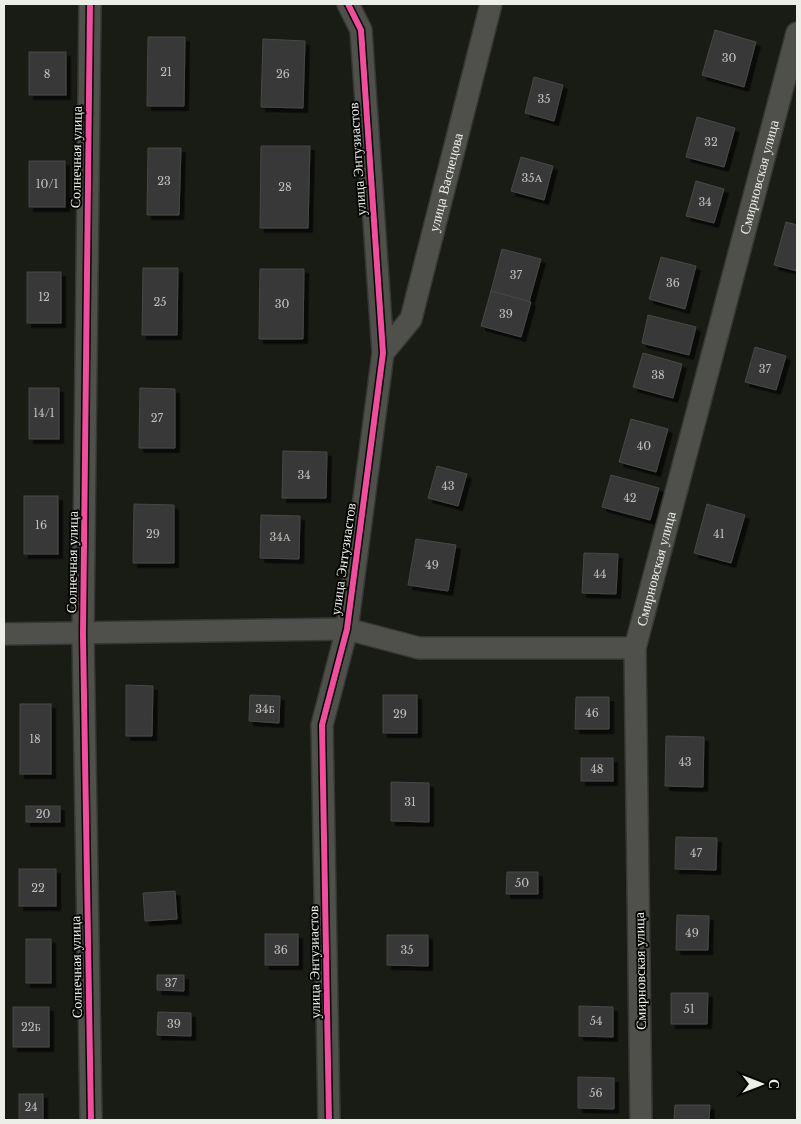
<svg xmlns="http://www.w3.org/2000/svg" width="801" height="1124" font-family="'Libre Baskerville',serif">
<style>
.building{fill:#383937;stroke:#464848;filter:url(#shadow)}
.lines{fill:none;stroke-linecap:round;stroke-linejoin:round}
.minor-casing{stroke:#363734;stroke-width:24}
.minor{stroke:#4f504c;stroke-width:21}
.cycleway-casing{stroke:#060704;stroke-width:9}
.cycleway{stroke:#ef4d9e;stroke-width:6}
.labels{text-anchor:middle;stroke-width:4;stroke-linejoin:round;paint-order:stroke}
.number-label{font-size:11px;fill:#bfc1bc}
.street-label{font-size:14px;fill:#eceee8;stroke:#060704}
</style>
<defs>
<filter id="shadow"><feDropShadow dx="4.5" dy="4.5" stdDeviation="0" flood-color="#0009"/></filter>
</defs>
<rect width="100%" height="100%" fill="#191b15"/>
<g class="building">
<polygon points="715,30 756,42 744,87 702,75"/>
<polygon points="148,37 185,37 184,106 147,106"/>
<polygon points="263,39 305,41 303,108 261,107"/>
<rect x="29" y="52" width="37" height="43"/>
<polygon points="534,77 563,85 554,121 525,113"/>
<polygon points="697,117 735,128 724,167 686,157"/>
<polygon points="261,146 310,146 308,228 260,228"/>
<polygon points="148,148 181,148 179,215 147,215"/>
<polygon points="521,157 553,166 544,200 511,191"/>
<rect x="29" y="161" width="36" height="46"/>
<polygon points="696,181 724,189 714,223 686,216"/>
<polygon points="786,222 797,225 797,271 774,265"/>
<polygon points="502,249 541,259 529,302 491,291"/>
<polygon points="661,257 696,266 685,309 649,299"/>
<polygon points="143,268 178,268 177,335 142,335"/>
<polygon points="260,269 304,269 303,339 259,339"/>
<rect x="27" y="272" width="34" height="51"/>
<polygon points="491,291 531,302 521,337 481,326"/>
<polygon points="648,315 696,327 689,355 642,343"/>
<polygon points="755,347 786,356 776,390 745,382"/>
<polygon points="643,353 682,364 673,398 633,387"/>
<rect x="29" y="388" width="30" height="51"/>
<polygon points="140,388 175,389 175,448 139,448"/>
<polygon points="631,419 668,429 656,472 619,462"/>
<polygon points="283,451 327,452 326,498 282,498"/>
<polygon points="437,466 467,474 458,506 428,498"/>
<polygon points="611,475 659,488 650,520 602,507"/>
<rect x="24" y="496" width="34" height="58"/>
<polygon points="134,504 174,505 174,563 133,563"/>
<polygon points="707,504 745,515 731,563 694,553"/>
<polygon points="261,515 300,516 299,559 260,558"/>
<polygon points="416,539 456,545 448,591 408,585"/>
<polygon points="584,553 618,554 616,594 582,593"/>
<polygon points="126,685 153,686 152,736 126,736"/>
<polygon points="250,695 280,696 279,723 249,721"/>
<rect x="383" y="695" width="34" height="38"/>
<polygon points="576,697 609,697 609,729 575,729"/>
<rect x="20" y="704" width="31" height="70"/>
<polygon points="666,736 704,737 703,787 665,786"/>
<rect x="581" y="758" width="32" height="23"/>
<polygon points="391,782 429,783 429,822 391,821"/>
<rect x="26" y="806" width="34" height="16"/>
<polygon points="676,837 717,838 716,870 675,869"/>
<rect x="19" y="869" width="37" height="37"/>
<polygon points="507,872 538,872 538,894 506,894"/>
<polygon points="175,891 177,919 145,921 143,893"/>
<polygon points="677,915 709,916 708,950 676,950"/>
<rect x="265" y="934" width="33" height="31"/>
<polygon points="387,935 428,935 428,966 387,965"/>
<rect x="26" y="939" width="25" height="44"/>
<polygon points="157,975 184,975 184,991 157,990"/>
<polygon points="671,993 708,993 707,1024 671,1024"/>
<polygon points="579,1006 613,1007 613,1037 579,1036"/>
<rect x="13" y="1007" width="36" height="40"/>
<polygon points="158,1012 191,1013 191,1036 157,1035"/>
<polygon points="578,1077 614,1078 614,1109 578,1108"/>
<rect x="19" y="1094" width="24" height="26"/>
<polygon points="675,1105 710,1105 709,1120 674,1120"/>
</g>
<g class="lines">
<defs>
<g id="minor">
<polyline points="90,4 83,635 91,1120"/>
<path id="s1" d="M383,353L411,319L491,4"/>
<polyline points="4,634 347,629 419,648 635,648"/>
<polyline points="329,1120 322,725 347,629 383,353 361,30 348,4"/>
<path id="s2" d="M641,1120L635,648L797,33"/>
</g>
</defs>
<use href="#minor" class="minor-casing"/>
<use href="#minor" class="minor"/>
<defs>
<g id="cycleway">
<polyline points="90,4 83,635 91,1120"/>
<polyline points="329,1120 322,725 347,629 383,353 361,30 348,4"/>
</g>
</defs>
<use href="#cycleway" class="cycleway-casing"/>
<use href="#cycleway" class="cycleway"/>
</g>
<g class="labels">
<g class="number-label">
<text x="729" y="62">30</text>
<text x="166" y="76">21</text>
<text x="47" y="78">8</text>
<text x="283" y="78">26</text>
<text x="544" y="103">35</text>
<text x="711" y="146">32</text>
<text x="532" y="182">35А</text>
<text x="164" y="185">23</text>
<text x="47" y="188">10/1</text>
<text x="285" y="191">28</text>
<text x="705" y="206">34</text>
<text x="516" y="279">37</text>
<text x="673" y="287">36</text>
<text x="44" y="301">12</text>
<text x="160" y="306">25</text>
<text x="282" y="308">30</text>
<text x="506" y="318">39</text>
<text x="765" y="373">37</text>
<text x="658" y="379">38</text>
<text x="44" y="417">14/1</text>
<text x="157" y="422">27</text>
<text x="644" y="450">40</text>
<text x="304" y="479">34</text>
<text x="448" y="490">43</text>
<text x="630" y="502">42</text>
<text x="41" y="529">16</text>
<text x="153" y="538">29</text>
<text x="719" y="538">41</text>
<text x="280" y="541">34А</text>
<text x="432" y="569">49</text>
<text x="600" y="578">44</text>
<text x="265" y="713">34Б</text>
<text x="592" y="717">46</text>
<text x="400" y="718">29</text>
<text x="35" y="743">18</text>
<text x="685" y="766">43</text>
<text x="597" y="773">48</text>
<text x="410" y="806">31</text>
<text x="43" y="818">20</text>
<text x="696" y="857">47</text>
<text x="522" y="887">50</text>
<text x="38" y="892">22</text>
<text x="692" y="937">49</text>
<text x="281" y="954">36</text>
<text x="407" y="954">35</text>
<text x="171" y="987">37</text>
<text x="689" y="1013">51</text>
<text x="596" y="1025">54</text>
<text x="174" y="1028">39</text>
<text x="31" y="1031">22Б</text>
<text x="596" y="1097">56</text>
<text x="31" y="1111">24</text>
</g>
<g class="street-label">
<text transform="translate(76 157) rotate(-89)" y="5">Солнечная улица</text>
<text transform="translate(357 159) rotate(-94)" y="5">улица Энтузиастов</text>
<text dy="5" stroke="none"><textPath href="#s2" startOffset="959">Смирновская улица</textPath></text>
<text dy="5" stroke="none"><textPath href="#s1" startOffset="185">улица Васнецова</textPath></text>
<text transform="translate(343 559) rotate(-82)" y="5">улица Энтузиастов</text>
<text transform="translate(72 562) rotate(-89)" y="5">Солнечная улица</text>
<text dy="5" stroke="none"><textPath href="#s2" startOffset="554">Смирновская улица</textPath></text>
<text transform="translate(314 962) rotate(-91)" y="5">улица Энтузиастов</text>
<text transform="translate(76 967) rotate(-91)" y="5">Солнечная улица</text>
<text transform="translate(640 971) rotate(-91)" y="5">Смирновская улица</text>
</g>
</g>
<rect width="801" height="1124" fill="none" stroke="#eceee8" stroke-width="10"/>
<g transform="translate(761 1084) rotate(90)" stroke="#060704" stroke-width="4" paint-order="stroke">
<path d="M0-4L9 19L0 12L-9 19Z" fill="#eceee8"/>
<text y="-8" font-size="14" font-weight="bold" text-anchor="middle" fill="#eceee8">С</text>
</g>
</svg>
